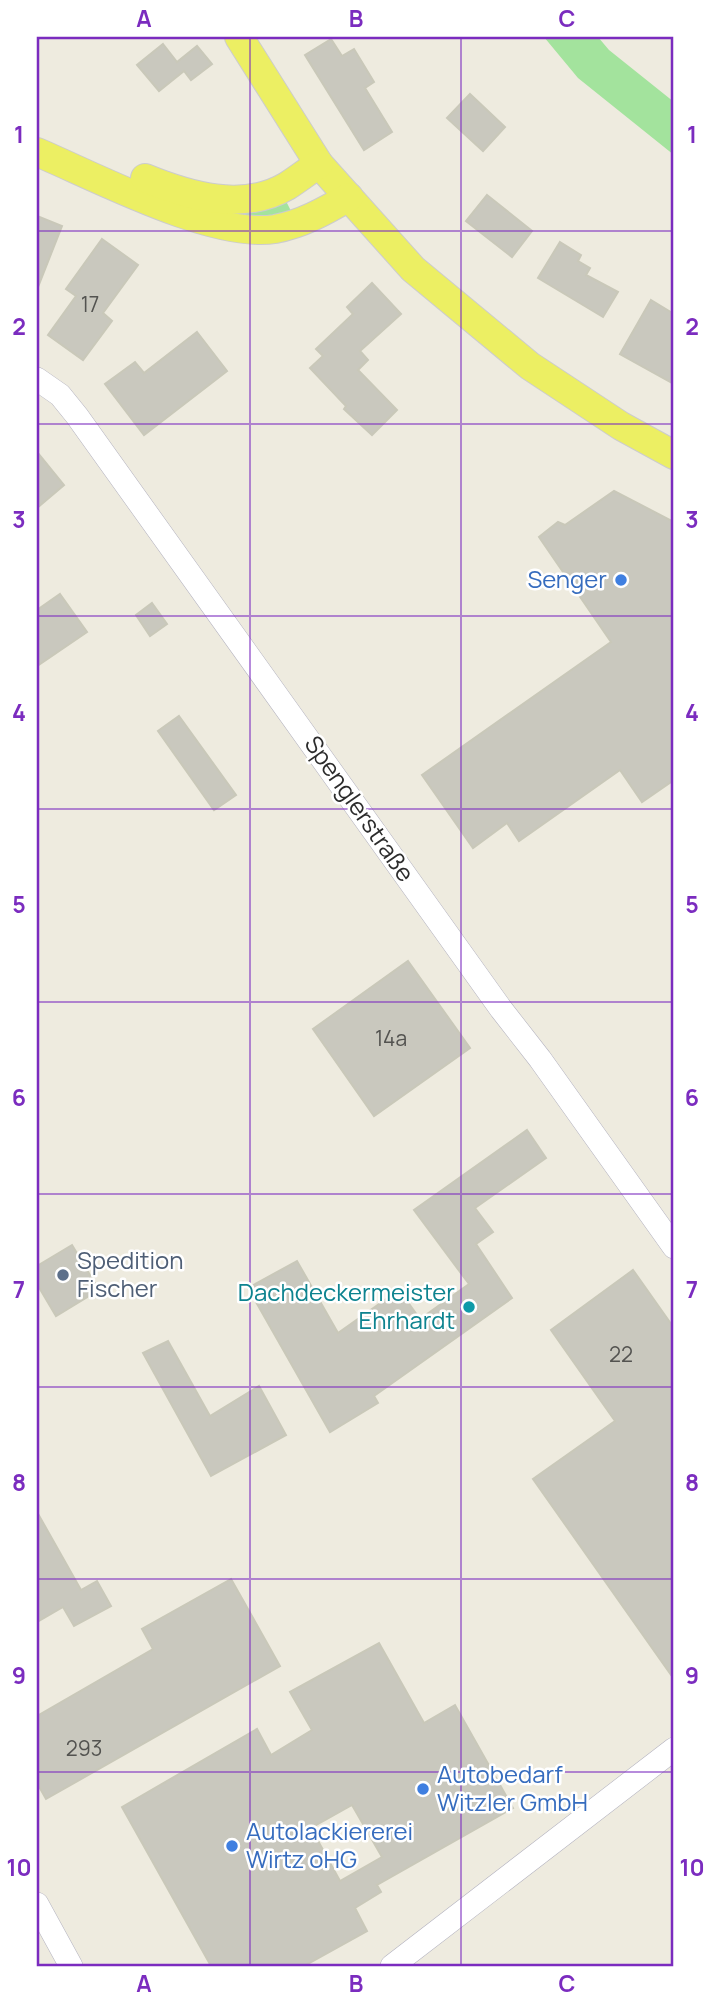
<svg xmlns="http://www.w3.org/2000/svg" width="711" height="2003" font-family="Manrope,sans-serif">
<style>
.green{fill:#a3e39d}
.building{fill:#c9c8be;stroke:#c9c8b9;stroke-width:2;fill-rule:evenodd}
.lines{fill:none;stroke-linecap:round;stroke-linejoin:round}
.minor-casing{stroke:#b3b2bf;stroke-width:24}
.major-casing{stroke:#ccc;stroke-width:30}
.minor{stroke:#fff;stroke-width:23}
.major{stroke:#ecef63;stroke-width:28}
.grid{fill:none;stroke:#7b2cbf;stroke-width:2;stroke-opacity:0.55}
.shop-dot{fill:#3f7fe0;stroke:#fff;stroke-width:2.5}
.service-dot{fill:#5c6f8a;stroke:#fff;stroke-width:2.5}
.culture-dot{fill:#0f9aa8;stroke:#fff;stroke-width:2.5}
.labels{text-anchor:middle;stroke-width:5;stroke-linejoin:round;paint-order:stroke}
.number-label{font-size:21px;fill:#535350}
.shop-label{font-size:24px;fill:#366cbe;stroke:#fff;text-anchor:start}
.street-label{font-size:24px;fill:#2c2c2c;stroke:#fff}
.service-label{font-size:24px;fill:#4e5e75;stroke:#fff;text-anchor:start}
.culture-label{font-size:24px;fill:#0d838f;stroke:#fff;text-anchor:end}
.neatline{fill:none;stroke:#7b2cbf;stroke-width:2.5}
.grid-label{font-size:23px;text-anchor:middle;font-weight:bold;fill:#7b2cbf}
</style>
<rect width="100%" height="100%" fill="#eeebdf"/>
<g class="green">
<polygon points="544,37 598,37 609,50 674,102 674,155 578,78"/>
<path d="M37,139C86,158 207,218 256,212C267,211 275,205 285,199L292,213L282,217L215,216Z"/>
</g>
<g class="building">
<polygon points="331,39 342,56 354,49 374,82 365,88 392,132 364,150 305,55"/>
<polygon points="163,44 177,62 197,46 212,64 191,80 184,71 159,91 137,65"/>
<polygon points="470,94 505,127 483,151 447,118"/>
<polygon points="487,195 532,231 512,257 466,221"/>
<polygon points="37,216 62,226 38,287 37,287"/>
<polygon points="102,239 138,265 103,313 112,321 83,360 48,335 76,296 66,289"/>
<polygon points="560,242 581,255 578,261 590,268 586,275 618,292 603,317 538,278"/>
<polygon points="372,283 401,314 360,351 368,360 358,370 397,410 372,435 344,409 346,406 310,368 323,356 316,349 353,314 347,307"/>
<polygon points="651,300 674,314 674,384 620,354"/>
<polygon points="197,332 227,371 144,435 105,384 135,362 144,373"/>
<polygon points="37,452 64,485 37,508"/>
<polygon points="614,491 674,522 674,780 642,802 620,770 519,841 507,823 473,848 422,775 611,642 539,537 558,522 565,525"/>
<polygon points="60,594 87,632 37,666 37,610"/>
<polygon points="152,603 167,624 150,636 136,615"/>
<polygon points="179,716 236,795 214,810 158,731"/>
<polygon points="408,961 470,1048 374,1116 313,1029"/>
<polygon points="527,1130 546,1158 475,1208 493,1232 476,1244 512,1298 374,1396 378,1403 330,1432 248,1288 297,1261 338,1333 399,1290 420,1319 469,1284 414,1210"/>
<polygon points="72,1245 99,1290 56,1316 37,1284 37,1266"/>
<polygon points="633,1270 674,1328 674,1679 533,1479 615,1421 551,1330"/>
<polygon points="168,1341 210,1416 259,1386 286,1435 211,1476 143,1353"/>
<polygon points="37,1512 81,1590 97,1581 111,1606 74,1626 63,1607 37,1622"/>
<polygon points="231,1579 280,1666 46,1799 37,1783 37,1716 153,1649 142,1629"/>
<path d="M379,1643L424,1723L455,1705L513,1808L377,1885L381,1892L355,1908L367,1931L304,1966H211L122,1807L257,1729L271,1755L312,1730L290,1692ZM352,1805L382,1857L340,1881L311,1828Z"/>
</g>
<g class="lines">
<defs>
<g id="minor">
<polyline points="37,379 60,395 77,416 501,1009 540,1059 674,1247"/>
<polyline points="37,1904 71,1966"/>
<polyline points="392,1966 674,1749"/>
</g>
<g id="major">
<polyline points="239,37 319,164 413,269 530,366 621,426 674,455"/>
<path d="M37,152C96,177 213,239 275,229C302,224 325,211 349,197"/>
<path d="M145,178C189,196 243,212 287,186C298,179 308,171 319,164"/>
</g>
</defs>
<use href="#minor" class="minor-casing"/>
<use href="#major" class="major-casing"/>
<use href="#minor" class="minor"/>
<use href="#major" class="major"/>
</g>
<path class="grid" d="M250,37V1966M461,37V1966M37,231H674M37,424H674M37,616H674M37,809H674M37,1002H674M37,1194H674M37,1387H674M37,1579H674M37,1772H674"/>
<g class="shop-dot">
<circle cx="621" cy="580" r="7"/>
<circle cx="423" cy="1789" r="7"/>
<circle cx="232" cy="1846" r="7"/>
</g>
<circle class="service-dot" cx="63" cy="1275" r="7"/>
<circle class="culture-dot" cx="469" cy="1307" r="7"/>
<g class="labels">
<g class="number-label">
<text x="90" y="312">17</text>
<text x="391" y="1046">14a</text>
<text x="621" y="1362">22</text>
<text x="84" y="1756">293</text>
</g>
<g class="shop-label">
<text x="607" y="588" text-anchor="end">Senger</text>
<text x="437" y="1783">Autobedarf<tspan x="437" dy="28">Witzler GmbH</tspan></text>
<text x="246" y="1840">Autolackiererei<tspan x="246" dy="28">Wirtz oHG</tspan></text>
</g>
<g class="street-label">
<text transform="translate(359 809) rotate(55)" y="8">Spenglerstraße</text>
</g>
<g class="service-label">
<text x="77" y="1269">Spedition<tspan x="77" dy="28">Fischer</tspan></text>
</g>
<g class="culture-label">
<text x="455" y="1301">Dachdeckermeister<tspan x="455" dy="28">Ehrhardt</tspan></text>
</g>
</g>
<rect width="711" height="2003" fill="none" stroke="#ffffff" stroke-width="77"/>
<rect x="38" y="38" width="634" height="1927" class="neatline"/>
<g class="grid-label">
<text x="144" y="27">A</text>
<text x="356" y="27">B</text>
<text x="567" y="27">C</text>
<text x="19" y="143">1</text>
<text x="692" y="143">1</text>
<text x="19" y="335">2</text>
<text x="692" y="335">2</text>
<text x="19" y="528">3</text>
<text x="692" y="528">3</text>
<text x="19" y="721">4</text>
<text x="692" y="721">4</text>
<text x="19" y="913">5</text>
<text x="692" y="913">5</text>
<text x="19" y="1106">6</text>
<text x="692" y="1106">6</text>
<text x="19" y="1298">7</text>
<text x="692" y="1298">7</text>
<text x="19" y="1491">8</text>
<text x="692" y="1491">8</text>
<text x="19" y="1684">9</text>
<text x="692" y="1684">9</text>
<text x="19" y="1876">10</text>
<text x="692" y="1876">10</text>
<text x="144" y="1992">A</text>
<text x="356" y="1992">B</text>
<text x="567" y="1992">C</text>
</g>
</svg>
